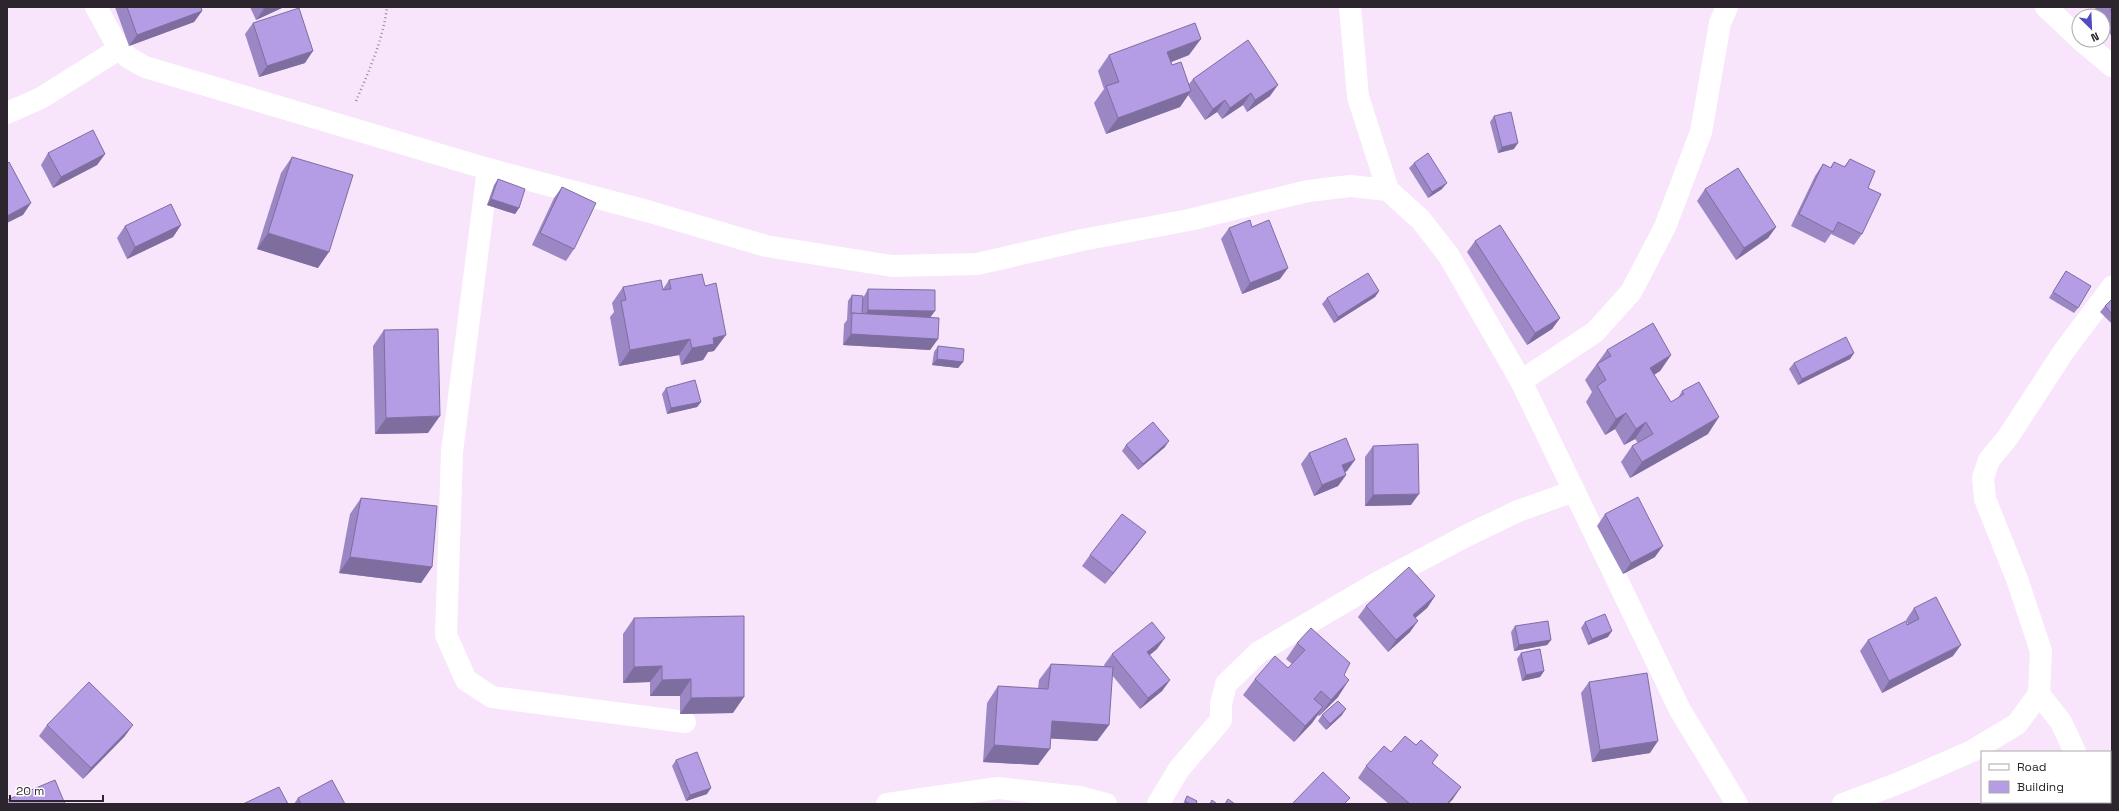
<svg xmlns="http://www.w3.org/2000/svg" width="2119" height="811" font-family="'Space Grotesk',sans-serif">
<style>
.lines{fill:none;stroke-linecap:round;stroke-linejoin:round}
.path{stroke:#988a9a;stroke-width:2.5;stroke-dasharray:1 3;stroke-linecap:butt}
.minor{stroke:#fff;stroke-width:22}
.wall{fill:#9b87c4}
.shaded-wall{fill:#7e6ea0}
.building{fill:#b49de4;stroke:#7e6ea0}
</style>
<rect width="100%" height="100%" fill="#f8e4fb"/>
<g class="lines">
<path class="path" d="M356,101C369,71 383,40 387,7"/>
<g class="minor">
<polyline points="96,7 119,49 129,58 145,67 488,169 647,211 766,246 892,266 977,264 1082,240 1189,220 1308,191 1350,186 1388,190 1421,220 1449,256 1521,381 1680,710 1737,804"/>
<polyline points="1350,7 1358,97 1388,190"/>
<polyline points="2046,7 2079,38"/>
<polyline points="2081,40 2112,66"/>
<polyline points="7,113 41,98 119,49"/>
<polyline points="488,169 452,452 446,635 466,680 492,697 685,722"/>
<polyline points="1521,381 1595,332 1631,292 1665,227 1701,132 1720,23 1727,7"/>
<polyline points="2039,694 2061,722 2075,752"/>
<polyline points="2084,802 2085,804"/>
<polyline points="887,804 998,788 1079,797 1106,804"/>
<polyline points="1158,804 1179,769 1221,720 1221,704 1226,684 1259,652 1377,583 1468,535 1518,511 1574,491"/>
<polyline points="1843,804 1899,783 1972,751 2017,724 2039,694 2041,651 2017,579 1985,499 1983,478 1989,460 2008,437 2064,351 2112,287"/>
</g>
</g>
<g class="wall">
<polygon points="115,7 201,7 202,11 194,22 129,46"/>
<polygon points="250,7 284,7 256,20"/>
<polygon points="2096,7 2112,7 2112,37 2103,22 2103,16 2099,16 2095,9"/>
<polygon points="253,23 305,63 259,77 245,34"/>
<polygon points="1109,55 1189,55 1171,62 1172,65 1189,84 1193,79 1270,96 1247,112 1243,105 1222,119 1217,112 1205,120 1188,95 1180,107 1106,134 1094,103 1104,89 1098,71"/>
<polygon points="1494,116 1514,149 1498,153 1490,122"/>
<polygon points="48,153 105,154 97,165 53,188 41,165"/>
<polygon points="292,157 318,268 257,249 281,173"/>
<polygon points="1850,159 1868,188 1862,234 1854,245 1831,234 1825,243 1791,226 1815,176 1823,164 1830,168 1834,162 1844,167"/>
<polygon points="1414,163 1442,189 1428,198 1409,168"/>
<polygon points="498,179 519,208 515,214 487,205 494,185"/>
<polygon points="562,187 574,249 566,261 532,245 554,198"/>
<polygon points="1705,189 1776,227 1768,238 1736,260 1697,201"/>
<polygon points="181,225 173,237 127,259 117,238 125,226"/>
<polygon points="1252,227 1280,279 1242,294 1221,239 1229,228"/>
<polygon points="1475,241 1560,318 1552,329 1527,345 1467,252"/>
<polygon points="2066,271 2078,308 2074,313 2049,298"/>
<polygon points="669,280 714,351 708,352 703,360 681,365 679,355 619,366 610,317 614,312 612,303 623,287 663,289"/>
<polygon points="868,289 930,317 938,339 930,350 843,345 844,324 847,320 848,301 852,295 863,298"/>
<polygon points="1379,291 1375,297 1334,323 1322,304 1327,298"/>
<polygon points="2112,299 2112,324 2100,312 2105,306"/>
<polygon points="384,330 428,433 375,434 373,346"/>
<polygon points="938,346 963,362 958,368 932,365 934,352"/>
<polygon points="1607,350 1671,355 1660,371 1654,375 1671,402 1678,398 1682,391 1708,434 1630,478 1621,462 1632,446 1638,443 1635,439 1624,445 1615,429 1605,435 1586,402 1592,392 1585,380"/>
<polygon points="1854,353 1850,359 1798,385 1789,369 1794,363"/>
<polygon points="666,388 701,402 697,407 667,414 662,394"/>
<polygon points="1126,445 1165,447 1138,470 1122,451"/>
<polygon points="1373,446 1411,505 1365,506 1365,457"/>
<polygon points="1309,453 1347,471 1345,472 1346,475 1338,486 1314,496 1301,464"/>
<polygon points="361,498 432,567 421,583 339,573 350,514"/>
<polygon points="1605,514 1655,557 1623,574 1597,526"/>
<polygon points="1138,543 1105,584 1082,566 1090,555"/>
<polygon points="1435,596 1427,608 1415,618 1410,632 1388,652 1358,617 1366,606"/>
<polygon points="1914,608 1953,656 1882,693 1860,651 1868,640 1908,624 1906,620"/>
<polygon points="634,618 733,713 680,714 680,696 650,696 650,682 623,683 623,634"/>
<polygon points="1585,622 1608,637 1588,645 1581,628"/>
<polygon points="1515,626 1551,640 1547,645 1514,651 1511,632"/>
<polygon points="1297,643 1344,675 1338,697 1319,716 1318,715 1312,723 1294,742 1243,695 1255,679 1288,668 1292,664 1286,659"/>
<polygon points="1157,649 1150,655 1170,680 1162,691 1140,709 1112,675 1109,725 1097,741 1050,738 1038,765 983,762 987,703 998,686 1038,689 1039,680 1051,664 1105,667 1104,665 1112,654"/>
<polygon points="1521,653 1544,671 1540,677 1522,681 1517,659"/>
<polygon points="1589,682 1650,753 1592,762 1581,693"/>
<polygon points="1322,715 1342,715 1326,730 1318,721"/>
<polygon points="47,725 125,736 83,779 39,736"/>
<polygon points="1416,745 1433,763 1453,799 1448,804 1389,804 1358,778 1366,766 1391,752"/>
<polygon points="676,760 707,794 686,801 672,766"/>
<polygon points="1187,796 1196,804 1183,804"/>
<polygon points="298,798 345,804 294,804"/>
</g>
<g class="shaded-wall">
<polygon points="269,7 284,7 256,20 264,9"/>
<polygon points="202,11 194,22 129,46 137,35"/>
<polygon points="1201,39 1189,55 1156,68 1167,52"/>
<polygon points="313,51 305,63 259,77 267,66"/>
<polygon points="1278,85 1270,96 1247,112 1255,100"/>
<polygon points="1191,91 1180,107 1106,134 1118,118"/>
<polygon points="1251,93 1243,105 1222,119 1230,108"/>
<polygon points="1225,100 1217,112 1205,120 1213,109"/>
<polygon points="1518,143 1514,149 1498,153 1502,147"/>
<polygon points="105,154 97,165 53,188 61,177"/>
<polygon points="1447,183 1442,189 1428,198 1432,192"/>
<polygon points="491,199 519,208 515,214 487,205"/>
<polygon points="31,203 23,215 7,223 7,216"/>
<polygon points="181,225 173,237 127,259 135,247"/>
<polygon points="1776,227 1768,238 1736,260 1744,248"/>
<polygon points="268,233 329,252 318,268 257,249"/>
<polygon points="1288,268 1280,279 1242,294 1250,283"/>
<polygon points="1379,291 1375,297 1334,323 1338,317"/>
<polygon points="868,310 935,311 927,322 860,322"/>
<polygon points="1560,318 1552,329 1527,345 1535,333"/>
<polygon points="851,334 938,339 930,350 843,345"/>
<polygon points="726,335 714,351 708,352 703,360 681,365 692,348 713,338"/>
<polygon points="690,339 679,355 619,366 630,350"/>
<polygon points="1854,353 1850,359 1798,385 1802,379"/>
<polygon points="1671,355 1660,371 1639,384 1650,368"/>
<polygon points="937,359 963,362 958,368 932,365"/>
<polygon points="701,402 697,407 667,414 671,408"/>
<polygon points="1626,413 1615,429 1605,435 1616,419"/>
<polygon points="440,416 428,433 375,434 386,418"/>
<polygon points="1719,417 1708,434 1630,478 1642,462"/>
<polygon points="1646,422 1635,439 1624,445 1636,429"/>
<polygon points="1169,441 1165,447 1138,470 1143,464"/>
<polygon points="1355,460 1347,471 1334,476 1342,465"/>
<polygon points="1346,475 1338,486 1314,496 1322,485"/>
<polygon points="1419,494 1411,505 1365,506 1373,495"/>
<polygon points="1146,532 1138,543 1105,584 1113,573"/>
<polygon points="1663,546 1655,557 1623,574 1631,563"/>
<polygon points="350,557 432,567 421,583 339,573"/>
<polygon points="1435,596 1427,608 1405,627 1413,615"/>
<polygon points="1418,621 1410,632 1388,652 1396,640"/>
<polygon points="1612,631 1608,637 1588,645 1592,639"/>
<polygon points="1165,638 1157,649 1139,663 1147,652"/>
<polygon points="1551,640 1547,645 1514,651 1519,645"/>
<polygon points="1961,645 1953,656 1882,693 1889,681"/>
<polygon points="662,666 650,682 623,683 634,667"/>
<polygon points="1544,671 1540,677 1522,681 1526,675"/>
<polygon points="691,679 680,696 650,696 662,680"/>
<polygon points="1170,680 1162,691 1140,709 1148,698"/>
<polygon points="1349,680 1338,697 1319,716 1331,700"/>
<polygon points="744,697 733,713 680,714 691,698"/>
<polygon points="1323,707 1312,723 1294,742 1305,726"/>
<polygon points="1346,709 1342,715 1326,730 1330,724"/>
<polygon points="1052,721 1109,725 1097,741 1040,738"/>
<polygon points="133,725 125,736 83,779 91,768"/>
<polygon points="1658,741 1650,753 1592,762 1600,750"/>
<polygon points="994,745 1050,749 1038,765 983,762"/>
<polygon points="1461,787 1453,799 1448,804 1447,804"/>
<polygon points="711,788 707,794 686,801 690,795"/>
</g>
<g class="building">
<polygon points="127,7 201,7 202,11 137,35"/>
<polygon points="263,7 269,7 264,9"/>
<polygon points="2109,7 2112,7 2112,13"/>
<polygon points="299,8 313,51 267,66 253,23"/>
<polygon points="1195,23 1201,39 1167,52 1172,65 1181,62 1191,91 1118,118 1106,86 1119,82 1109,55"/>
<polygon points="1248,40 1278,85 1255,100 1251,93 1230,108 1225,100 1213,109 1193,79"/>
<polygon points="1511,112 1518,143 1502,147 1494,116"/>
<polygon points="93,130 105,154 61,177 48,153"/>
<polygon points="1428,153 1447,183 1432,192 1414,163"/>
<polygon points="292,157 353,175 329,252 268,233"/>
<polygon points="1850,159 1875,171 1868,188 1881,194 1862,234 1838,222 1833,232 1799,214 1823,164 1831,168 1834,162 1845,167"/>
<polygon points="9,162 31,203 7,216 7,164"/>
<polygon points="1738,168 1776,227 1744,248 1705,189"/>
<polygon points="498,179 525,189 519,208 491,199"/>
<polygon points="562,187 596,203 574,249 540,233"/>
<polygon points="171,204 181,225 135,247 125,226"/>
<polygon points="1250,220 1252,227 1269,220 1288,268 1250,283 1229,228"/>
<polygon points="1500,225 1560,318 1535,333 1475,241"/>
<polygon points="2066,271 2091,286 2078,308 2053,292"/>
<polygon points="1368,273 1379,291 1338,317 1327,298"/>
<polygon points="702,274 705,286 716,283 726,335 713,338 714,344 692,348 690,339 630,350 621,301 626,300 623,287 661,280 663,290 671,289 669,280"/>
<polygon points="868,289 935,290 935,311 868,310"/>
<polygon points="852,295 863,296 862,314 852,313 851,314"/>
<polygon points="2112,299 2112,314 2105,306"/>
<polygon points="852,313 939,318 938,339 851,334"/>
<polygon points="1653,323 1671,355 1650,368 1671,402 1684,394 1682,391 1699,382 1719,417 1642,462 1632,446 1653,434 1646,422 1636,429 1626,413 1616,419 1597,386 1606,380 1597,364 1611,356 1607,350"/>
<polygon points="438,329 440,416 386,418 384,330"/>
<polygon points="1846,337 1854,353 1802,379 1794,363"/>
<polygon points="938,346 964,349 963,362 937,359"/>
<polygon points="695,380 701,402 671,408 666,388"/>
<polygon points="1153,422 1169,441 1143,464 1126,445"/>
<polygon points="1346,438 1355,460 1342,465 1346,475 1322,485 1309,453"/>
<polygon points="1418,444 1419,494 1373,495 1373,446"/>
<polygon points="1638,497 1663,546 1631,563 1605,514"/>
<polygon points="361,498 437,506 432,567 350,557"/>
<polygon points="1122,514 1146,532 1113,573 1090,555"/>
<polygon points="1409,567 1435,596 1413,615 1418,621 1396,640 1366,606"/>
<polygon points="1936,597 1961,645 1889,681 1868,640 1906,621 1907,625 1919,619 1914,608"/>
<polygon points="1605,614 1612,631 1592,639 1585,622"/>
<polygon points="744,616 744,697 691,698 691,679 662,680 662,666 634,667 634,618"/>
<polygon points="1548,621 1551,640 1519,645 1515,626"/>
<polygon points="1152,622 1165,638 1147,652 1170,680 1148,698 1112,654"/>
<polygon points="1311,628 1350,663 1344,675 1349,680 1331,700 1321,691 1314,699 1323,707 1305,726 1255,679 1275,656 1288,668 1305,650 1297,643"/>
<polygon points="1540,649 1544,671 1526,675 1521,653"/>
<polygon points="1051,664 1113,667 1109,725 1052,721 1050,749 994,745 998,686 1048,689"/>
<polygon points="1647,673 1658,741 1600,750 1589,682"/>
<polygon points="89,682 133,725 91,768 47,725"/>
<polygon points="1338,701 1346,709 1330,724 1322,715"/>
<polygon points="1405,736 1416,745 1421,740 1438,755 1432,763 1461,787 1447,804 1410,804 1366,766 1384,746 1391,752"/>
<polygon points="697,752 711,788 690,795 676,760"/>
<polygon points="1323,772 1350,798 1344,804 1292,804"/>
<polygon points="55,780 65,804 7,804 7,800"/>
<polygon points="332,780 345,804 301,804 298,798"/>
<polygon points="279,787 288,804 243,804"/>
<polygon points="1187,796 1197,801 1196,804 1190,804 1185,801"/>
<polygon points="1228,799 1235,804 1225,804"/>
<polygon points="1212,800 1217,804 1210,804"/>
</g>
<rect width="2119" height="811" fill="none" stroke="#2c252d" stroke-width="16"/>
<rect x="1981" y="751" width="130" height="52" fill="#ffffff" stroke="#aba8ab"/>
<rect x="1989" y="764" width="20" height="6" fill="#ffffff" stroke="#aba8ab"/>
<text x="2017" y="771" font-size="12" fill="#2c252d">Road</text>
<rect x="1989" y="781" width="20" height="12" fill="#b49de4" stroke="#aba8ab"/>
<text x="2017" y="791" font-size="12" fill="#2c252d">Building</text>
<g transform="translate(2091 28) rotate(156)"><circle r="19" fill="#ffffff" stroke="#aba8ab"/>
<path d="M0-3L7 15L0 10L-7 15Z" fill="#4f4bc2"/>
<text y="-6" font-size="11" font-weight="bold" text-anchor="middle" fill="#2c252d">N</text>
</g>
<path d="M10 795v6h93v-6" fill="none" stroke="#2c252d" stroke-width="2"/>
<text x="16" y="795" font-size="12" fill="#2c252d" stroke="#ffffff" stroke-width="3" paint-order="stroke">20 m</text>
</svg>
